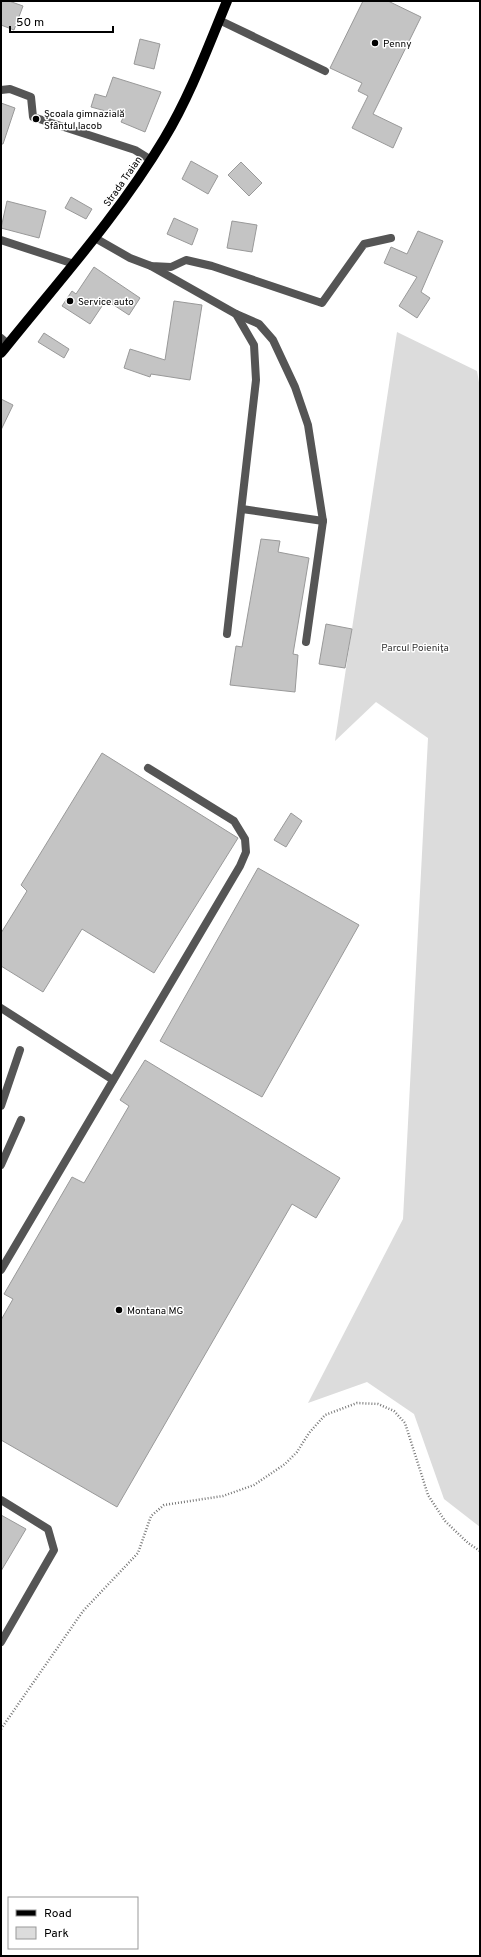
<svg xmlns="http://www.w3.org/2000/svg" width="481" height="1957" font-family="Overpass,sans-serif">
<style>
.green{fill:#dcdcdc}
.building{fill:#c4c4c4;stroke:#999}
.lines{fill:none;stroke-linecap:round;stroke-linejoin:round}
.path{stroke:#777;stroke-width:2.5;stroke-dasharray:1 2;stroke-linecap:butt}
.lane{stroke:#555;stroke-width:8}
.street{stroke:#555;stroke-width:8}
.primary{stroke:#000;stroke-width:10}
.poi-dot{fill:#000;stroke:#fff;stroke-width:1.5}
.labels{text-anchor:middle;stroke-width:3;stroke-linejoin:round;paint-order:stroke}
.poi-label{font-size:10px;fill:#000;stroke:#fff;text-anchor:start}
.street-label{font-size:10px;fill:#000;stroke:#fff}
.park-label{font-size:10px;fill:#333;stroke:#fff}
</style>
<rect width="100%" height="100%" fill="#fff"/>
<polygon class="green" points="397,332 477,371 480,388 480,1527 444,1499 414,1414 367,1382 308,1403 403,1219 428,738 376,702 335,741"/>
<g class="building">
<polygon points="1,1 9,1 23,6 14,30 1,25"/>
<polygon points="363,1 388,1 421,17 373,114 402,128 393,148 352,128 368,96 358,91 362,83 330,68"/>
<polygon points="140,39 160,44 154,69 134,64"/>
<polygon points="113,77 161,92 145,132 121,122 124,116 91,107 95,94 106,97"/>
<polygon points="1,103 15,108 3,144 1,144"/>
<polygon points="191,161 218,176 208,194 182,179"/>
<polygon points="241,162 262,183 249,196 228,175"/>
<polygon points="71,197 92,209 86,219 65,208"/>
<polygon points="7,201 46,211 39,238 1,228"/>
<polygon points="174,218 198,229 192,245 167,234"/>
<polygon points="232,221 257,225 252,252 227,248"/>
<polygon points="418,231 443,241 421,292 430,298 417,318 399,306 417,277 384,263 391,247 407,254"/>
<polygon points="94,267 140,298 129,315 106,300 90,324 62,306 72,291 76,294"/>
<polygon points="174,301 202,305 190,380 151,374 150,377 124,368 130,349 165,360"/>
<polygon points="44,333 69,349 64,358 38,342"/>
<polygon points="1,399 13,405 1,430"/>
<polygon points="261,539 280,541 278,552 309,558 293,654 298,655 295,692 230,685 236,646 242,647"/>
<polygon points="326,624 352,629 345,668 319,664"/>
<polygon points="102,753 238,838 154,973 82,929 43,992 1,966 1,933 27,891 21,885"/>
<polygon points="291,813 302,821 286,847 274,840"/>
<polygon points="258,868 359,925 262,1097 160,1041"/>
<polygon points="145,1060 340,1178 316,1218 292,1204 117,1507 1,1440 1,1320 13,1299 4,1294 72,1177 84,1183 129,1106 120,1100"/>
<polygon points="1,1515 26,1529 1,1571"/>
</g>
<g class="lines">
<polyline class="path" points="1,1729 83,1611 138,1553 151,1516 164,1505 223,1496 254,1485 285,1464 297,1452 309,1433 325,1415 357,1403 378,1404 394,1411 405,1423 428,1495 445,1521 468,1543 480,1551"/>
<g class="lane">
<polyline points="219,20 325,71"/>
<polyline points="1,90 10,89 31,97 33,117 135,150 151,160"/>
<polyline points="95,238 130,258 151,266 171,267 186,260 212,266 322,303 364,244 391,238"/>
<polyline points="151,266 236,314 254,345 256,380 227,634"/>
<polyline points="236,314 259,324 273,340 295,387 308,425 323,521 306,642"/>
<polyline points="1,338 8,344"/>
<polyline points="242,509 323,521"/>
<polyline points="1,1008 113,1080"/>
<polyline points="1,1106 20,1050"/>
<polyline points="1,1165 21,1120"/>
<polyline points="1,1270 240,866 246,852 245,839 234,821 148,768"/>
<polyline points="1,1500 48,1529 54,1550 1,1642"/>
</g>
<polyline class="street" points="1,240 74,264"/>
<path class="primary" d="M1,353C57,283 118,216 164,139C190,96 208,47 227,1"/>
</g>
<g class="poi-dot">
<circle cx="375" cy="43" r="4"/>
<circle cx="36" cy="119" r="4"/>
<circle cx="70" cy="301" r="4"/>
<circle cx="119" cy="1310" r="4"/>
</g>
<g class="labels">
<g class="poi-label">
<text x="383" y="47">Penny</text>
<text x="44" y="117">Şcoala gimnazială<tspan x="44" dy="12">Sfântul Iacob</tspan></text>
<text x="78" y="305">Service auto</text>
<text x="127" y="1314">Montana MG</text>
</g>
<g class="street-label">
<text transform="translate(122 181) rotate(-55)" y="4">Strada Traian</text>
</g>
<g class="park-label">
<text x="415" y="651">Parcul Poieniţa</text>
</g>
</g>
<rect width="481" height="1957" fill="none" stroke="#000000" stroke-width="4"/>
<rect x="8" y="1897" width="130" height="52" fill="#ffffff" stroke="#999999"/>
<rect x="16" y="1910" width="20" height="6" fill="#000000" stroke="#999999"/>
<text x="44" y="1917" font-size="12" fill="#000000">Road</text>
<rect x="16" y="1927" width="20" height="12" fill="#dcdcdc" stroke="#999999"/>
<text x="44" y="1937" font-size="12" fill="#000000">Park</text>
<path d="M10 26v6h103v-6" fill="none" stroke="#000000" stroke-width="2"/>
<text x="16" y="26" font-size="12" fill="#000000" stroke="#ffffff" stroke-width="3" paint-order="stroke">50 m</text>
</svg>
